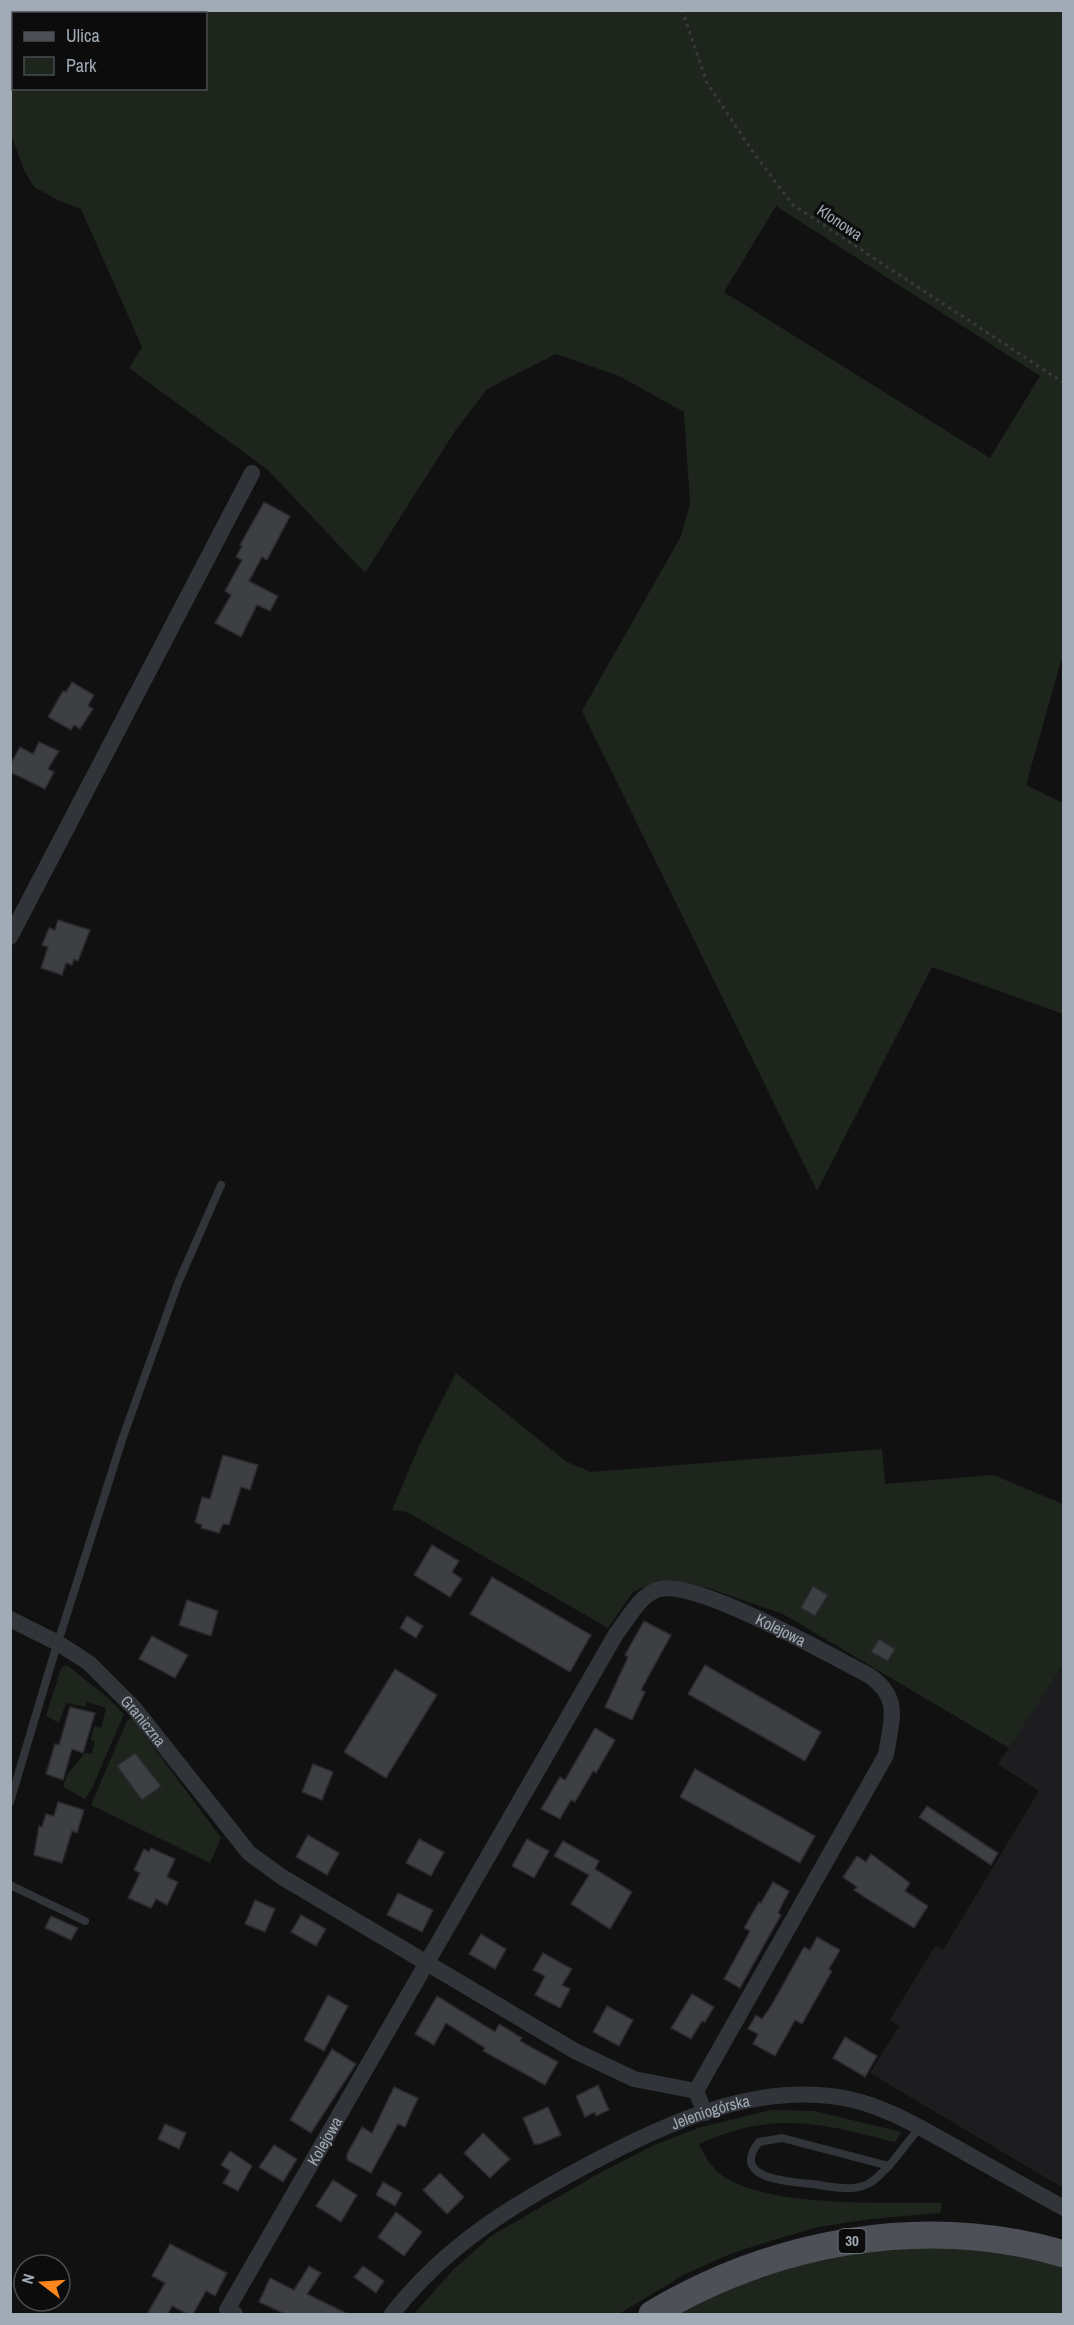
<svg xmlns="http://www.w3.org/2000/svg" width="1074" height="2325" font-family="'Archivo Narrow',sans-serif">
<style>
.built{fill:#1d1d1f}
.green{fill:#1d251d;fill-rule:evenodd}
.building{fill:#3d3f43;stroke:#2a2b2f;stroke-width:1.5}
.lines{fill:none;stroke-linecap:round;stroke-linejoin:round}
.path{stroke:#373b3f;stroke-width:3;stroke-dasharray:3 4.5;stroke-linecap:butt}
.service{stroke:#313438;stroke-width:8}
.minor{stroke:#313438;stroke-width:16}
.primary{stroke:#4d5157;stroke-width:27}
.labels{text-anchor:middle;stroke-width:6;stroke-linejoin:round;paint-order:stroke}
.shield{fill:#0c0c0d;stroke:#747b83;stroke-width:1.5}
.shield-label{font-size:15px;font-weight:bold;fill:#a1abb5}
.street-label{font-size:16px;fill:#a1abb5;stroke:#0c0c0d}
</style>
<rect width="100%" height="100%" fill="#111112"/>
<polygon class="built" points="1063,1665 1063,2188 870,2073 899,2026 890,2020 935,1946 943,1950 1039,1791 998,1764"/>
<g class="green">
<path d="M11,10L1063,11V654L1026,785L1063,803V1014L932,967L817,1191L582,711L681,536L690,504L684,412L619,376L556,354L487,389L455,431L365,573L268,470L129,368L142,347L81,209L58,200L34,187L25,172L11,135ZM14,14H206V88H14ZM776,206L1040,376L990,458L724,292Z"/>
<polygon points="456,1373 567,1462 591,1472 882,1449 885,1484 993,1475 1063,1504 1063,1665 1009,1748 783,1614 708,1588 674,1581 660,1583 644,1587 633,1592 608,1628 407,1512 392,1510 419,1446"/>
<polygon points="67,1665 108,1698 124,1714 92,1788 85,1799 63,1787 67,1775 85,1753 92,1754 95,1741 91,1740 94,1726 101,1728 106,1708 87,1702 85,1707 66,1703 59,1723 46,1716 61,1668"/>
<polygon points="132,1718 221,1838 210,1863 91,1805 127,1721"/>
<path d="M771,2110L814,2111L902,2132L895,2142C819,2123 774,2110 699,2144C704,2155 711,2166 720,2174C764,2208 887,2202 942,2203L940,2213L871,2219L818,2227L780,2238L733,2253L685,2274L619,2314H414L453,2270L491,2236L603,2171L654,2145L701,2127Z"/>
<polygon points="901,2247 975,2248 1063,2265 1063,2314 674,2314 739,2283 836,2255"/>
</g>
<g class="building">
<polygon points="264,502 290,516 267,560 262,557 249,581 278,596 270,611 257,605 241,637 215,623 231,595 225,591 242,560 236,557 242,546 240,545"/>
<polygon points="72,682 94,695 88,706 93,709 80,729 74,725 71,730 48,717 63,691 66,692"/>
<polygon points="39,742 59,751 48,769 54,772 45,789 10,772 10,765 20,747 33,754"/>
<polygon points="58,920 90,930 78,961 74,959 72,965 66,963 62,975 41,968 48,947 42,945 49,928 55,930"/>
<polygon points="223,1455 258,1465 250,1490 241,1487 229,1525 223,1524 219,1533 201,1528 202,1525 195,1522 202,1497 210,1499"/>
<polygon points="432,1545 459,1561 452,1572 462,1579 450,1597 414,1575"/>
<polygon points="492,1577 591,1635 570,1672 470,1614"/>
<polygon points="813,1586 828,1595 815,1616 801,1608"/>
<polygon points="187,1600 218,1611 211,1636 179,1625"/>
<polygon points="407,1616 423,1626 416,1638 400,1628"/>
<polygon points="644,1621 671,1635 641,1690 645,1692 632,1720 605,1707 628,1657 625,1655"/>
<polygon points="152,1636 188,1655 175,1678 139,1659"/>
<polygon points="879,1639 895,1649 888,1661 871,1652"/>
<polygon points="705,1665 821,1732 805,1761 688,1694"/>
<polygon points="395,1669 437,1695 386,1778 344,1752"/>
<polygon points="70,1707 95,1713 83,1753 72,1749 63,1780 46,1774 55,1744 59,1745"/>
<polygon points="595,1728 615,1740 596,1773 593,1771 575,1802 571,1800 560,1819 541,1809 560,1777 565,1780"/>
<polygon points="135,1753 161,1786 142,1800 117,1766"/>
<polygon points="313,1764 333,1772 322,1800 302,1792"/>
<polygon points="695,1769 815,1836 800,1863 680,1797"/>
<polygon points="58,1802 84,1810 77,1833 72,1831 62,1863 34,1855 39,1826 42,1827 46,1814 54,1816"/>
<polygon points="927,1806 998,1853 991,1865 919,1817"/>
<polygon points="308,1835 339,1853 327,1875 296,1857"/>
<polygon points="419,1839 444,1852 431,1876 406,1863"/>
<polygon points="527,1839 549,1851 534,1878 512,1866"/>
<polygon points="563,1841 599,1861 595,1869 632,1892 610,1929 571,1904 589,1875 554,1856"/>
<polygon points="151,1848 175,1859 167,1877 178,1882 167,1905 156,1899 151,1908 128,1898 140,1873 134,1870 144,1849 149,1852"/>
<polygon points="871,1854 910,1883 905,1891 928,1906 914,1928 869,1900 854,1890 857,1887 843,1877 857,1856 866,1862"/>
<polygon points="773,1882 789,1891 778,1913 781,1915 740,1988 724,1979 750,1931 744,1928 759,1902 761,1903"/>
<polygon points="398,1893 433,1910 422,1932 387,1915"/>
<polygon points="255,1900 275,1909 265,1932 245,1924"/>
<polygon points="301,1915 326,1929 316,1946 291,1932"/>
<polygon points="51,1916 78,1928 71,1940 45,1928"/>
<polygon points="481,1934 506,1949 495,1969 469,1954"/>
<polygon points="817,1937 840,1950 829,1969 832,1971 802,2024 795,2020 775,2056 753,2044 758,2034 748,2029 756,2015 762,2019 771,2006 804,1947 810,1950"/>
<polygon points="543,1953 572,1969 562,1985 570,1989 560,2008 535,1995 545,1976 533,1970"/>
<polygon points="692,1994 714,2007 705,2022 702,2021 691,2039 671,2028"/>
<polygon points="328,1995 348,2006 324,2051 304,2040"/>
<polygon points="437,1996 495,2032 499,2024 522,2038 520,2041 558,2062 545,2085 483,2051 485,2048 446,2023 434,2045 415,2034"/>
<polygon points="607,2006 633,2020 619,2046 593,2032"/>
<polygon points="845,2037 877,2056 865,2077 833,2058"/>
<polygon points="332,2049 356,2064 311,2133 290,2120"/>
<polygon points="598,2085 609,2110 596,2116 595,2112 585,2117 576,2096"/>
<polygon points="394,2087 418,2098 405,2127 398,2124 371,2173 347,2160 347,2154 362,2127 372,2133"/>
<polygon points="548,2107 561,2135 540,2144 534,2144 523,2118"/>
<polygon points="165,2124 186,2133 179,2149 158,2139"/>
<polygon points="483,2133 510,2159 490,2178 464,2153"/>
<polygon points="274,2145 297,2159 283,2182 259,2167"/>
<polygon points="230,2151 252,2166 238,2191 223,2183 230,2171 221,2165"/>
<polygon points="440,2173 464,2197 447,2214 423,2190"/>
<polygon points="333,2180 357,2195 341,2222 316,2206"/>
<polygon points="383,2182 402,2193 395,2206 376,2195"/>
<polygon points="396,2212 422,2232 404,2256 378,2237"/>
<polygon points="170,2244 227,2273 215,2296 206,2291 193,2314 187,2314 172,2306 168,2314 147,2314 165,2283 152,2276"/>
<polygon points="309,2266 321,2273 307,2294 348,2314 285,2314 259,2302 270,2278 294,2290"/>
<polygon points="363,2266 384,2281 376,2293 354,2277"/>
</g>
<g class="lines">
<polyline class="path" points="682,10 707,83 753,152 793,205 1064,383"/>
<g class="service">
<polyline points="10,1802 52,1661 123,1437 178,1283 221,1185"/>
<polyline points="10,1885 85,1921"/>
<path d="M889,2166C881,2173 874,2183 863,2186C848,2191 828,2186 812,2184C790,2182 729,2179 759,2142L782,2138L889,2166L920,2127"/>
</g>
<g class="minor">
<polyline points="10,937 252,473"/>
<path id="s1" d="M10,1619L58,1643L89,1663L134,1708L249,1853L282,1877L575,2051L634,2079L696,2091L705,2113"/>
<path id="s2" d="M235,2314L227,2310L616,1634C628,1619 641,1593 660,1589C698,1580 831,1656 870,1676C902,1699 891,1720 886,1755L696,2091"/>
<path id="s3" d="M392,2314C446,2244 517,2202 593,2162C665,2124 748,2086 831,2096C879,2101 923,2129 964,2152C997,2171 1030,2189 1064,2208"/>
</g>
<path class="primary" d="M652,2314C774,2241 925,2213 1064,2254"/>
</g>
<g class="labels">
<rect class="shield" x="838.5" y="2229" width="27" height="24" rx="4.5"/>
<g class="shield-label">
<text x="852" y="2246">30</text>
</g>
<g class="street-label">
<text transform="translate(840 222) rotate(34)" y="6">Klonowa</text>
<text dy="6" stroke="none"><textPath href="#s2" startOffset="982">Kolejowa</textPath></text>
<text dy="6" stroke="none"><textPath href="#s1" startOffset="170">Graniczna</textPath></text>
<text dy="6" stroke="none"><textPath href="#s3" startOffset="382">Jeleniogórska</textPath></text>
<text dy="6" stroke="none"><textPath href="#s2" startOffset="204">Kolejowa</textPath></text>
</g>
</g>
<rect width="1074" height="2325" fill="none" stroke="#a1abb5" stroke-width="24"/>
<rect x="12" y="12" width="195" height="78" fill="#0c0c0d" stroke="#484c50" stroke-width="1.5"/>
<rect x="24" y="32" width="30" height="9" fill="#4d5157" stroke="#484c50" stroke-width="1.5"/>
<text x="66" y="42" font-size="18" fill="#a1abb5">Ulica</text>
<rect x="24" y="57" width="30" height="18" fill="#1d251d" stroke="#484c50" stroke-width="1.5"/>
<text x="66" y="72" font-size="18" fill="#a1abb5">Park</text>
<g transform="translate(42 2283) rotate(287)"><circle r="28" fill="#0c0c0d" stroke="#484c50" stroke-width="1.5"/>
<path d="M0-4.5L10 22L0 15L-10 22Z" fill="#ff861c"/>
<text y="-9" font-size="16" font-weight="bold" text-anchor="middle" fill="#a1abb5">N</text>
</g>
</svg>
